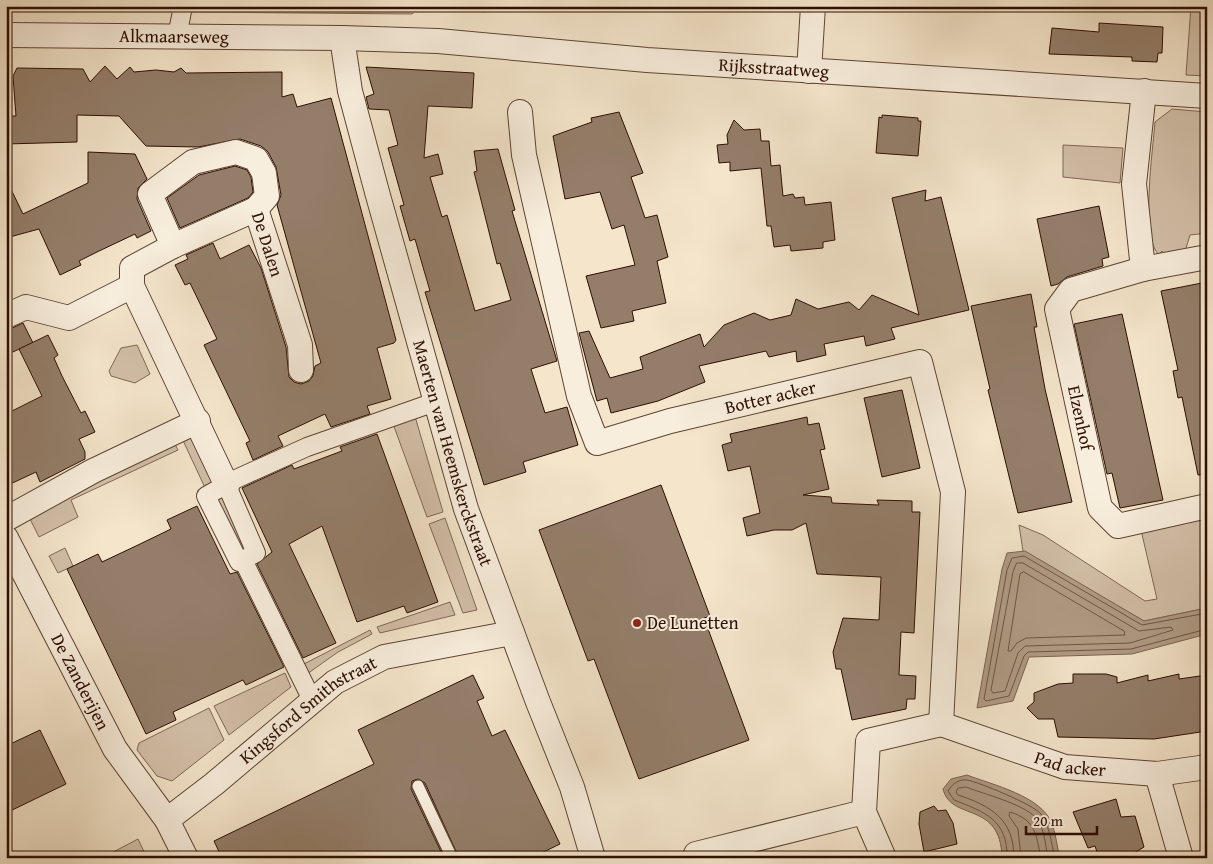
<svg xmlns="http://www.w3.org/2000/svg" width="1213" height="864" font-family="'Gentium Book Plus',serif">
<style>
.green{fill:#d2c0a9;stroke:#806755}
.water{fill:#b09c86;stroke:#7c6351}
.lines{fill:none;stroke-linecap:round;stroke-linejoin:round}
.shore{stroke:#6e5544;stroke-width:1}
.building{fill:#947e6a;stroke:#2d0e01}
.service-casing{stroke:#5f4434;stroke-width:14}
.pedestrian-casing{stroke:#5f4434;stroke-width:20}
.minor-casing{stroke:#5f4434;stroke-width:26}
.service{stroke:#f8eedd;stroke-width:11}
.pedestrian{stroke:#f8eedd;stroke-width:18}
.minor{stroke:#f8eedd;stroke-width:24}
.poi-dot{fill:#8f2418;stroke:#f8eedd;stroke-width:2}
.labels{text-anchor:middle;stroke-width:4;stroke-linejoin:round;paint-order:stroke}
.street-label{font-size:18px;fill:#2d0e01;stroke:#f8eedd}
.poi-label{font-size:18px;fill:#2d0e01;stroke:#f8eedd;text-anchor:start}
</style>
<rect width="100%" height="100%" fill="#f4e5cb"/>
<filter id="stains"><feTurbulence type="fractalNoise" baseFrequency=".004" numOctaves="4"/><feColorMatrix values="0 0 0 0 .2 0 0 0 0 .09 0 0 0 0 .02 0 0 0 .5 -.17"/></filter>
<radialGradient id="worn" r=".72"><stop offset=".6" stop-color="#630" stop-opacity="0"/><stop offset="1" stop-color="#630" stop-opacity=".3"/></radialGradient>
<g class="green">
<polygon points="188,6 487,6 486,12 419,8 412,14 186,12"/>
<polygon points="1191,6 1207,6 1207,76 1186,75"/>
<path d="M1172,109L1207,112V233L1190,235L1184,255L1168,257L1162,251L1159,255C1140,238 1153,149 1155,122Z"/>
<polygon points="1063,145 1123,148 1120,183 1063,177"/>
<polygon points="137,345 150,374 135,383 111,376 109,371 121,348"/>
<polygon points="414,413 443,512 427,517 392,421"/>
<polygon points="190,429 218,487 207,492 180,434"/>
<polygon points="172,438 178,450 71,500 78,517 39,537 29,517 97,482"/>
<polygon points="222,492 248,550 238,556 210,499"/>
<polygon points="1207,515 1207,608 1144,621 1023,551 1019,525 1043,535 1145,601 1157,599 1141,530"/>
<polygon points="445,518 477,610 463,613 429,524"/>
<polygon points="65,548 73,566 58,573 49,556"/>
<polygon points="450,602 455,615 380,633 377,627"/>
<polygon points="370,630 372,634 338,652 307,674 302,665"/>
<polygon points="285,673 291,687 229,735 214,706"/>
<polygon points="209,708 224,740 172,781 157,776 137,750 139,743"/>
<polygon points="138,839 147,858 102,858"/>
</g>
<g class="water">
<polygon points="1025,551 1144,621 1207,608 1207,634 1132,654 1029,657 1013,701 977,708 1002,569 1007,553"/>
<path d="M967,775C993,785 1042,796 1052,824C1056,834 1057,847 1060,858H1002C1001,800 951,822 943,789L951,779Z"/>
</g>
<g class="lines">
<g class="shore">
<polygon points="1017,563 1023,563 1139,631 1171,627 1173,630 1130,643 1025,646 1018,653 1005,691 993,693 991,690 1013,572"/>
<polygon points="1024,572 1124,631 1125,635 1026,638 1017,643 1011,651 1008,651 1020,574"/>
<polyline points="1207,613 1142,625 1024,556 1012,558 1007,570 984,699 986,701 1009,696 1024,656 1028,652 1131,649 1207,629"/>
<path d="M1007,858C1008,820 985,812 954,800L948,791C952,784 959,779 967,780C979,782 1034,805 1041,814C1050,826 1051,843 1055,858"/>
<path d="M1014,858C1014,819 991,806 958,795L956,792L958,788L966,787C984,794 1023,804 1035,817C1045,827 1045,845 1048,858"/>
<path d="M1021,858L1018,829L1009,816L1010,812C1036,820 1036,835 1041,858"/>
</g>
</g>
<g class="building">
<polygon points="1099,23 1163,27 1162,53 1158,53 1157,62 1132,61 1132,57 1049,54 1052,28 1099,32"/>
<polygon points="105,66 117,79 130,67 134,72 156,70 174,72 181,68 186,73 282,72 282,97 293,94 297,107 331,98 396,340 394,343 377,348 391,399 367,406 370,414 331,427 325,414 278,436 283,446 253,460 246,443 250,441 204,345 217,339 190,283 185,285 175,265 188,259 186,255 213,243 220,259 249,245 261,268 286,347 289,377 294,382 301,384 309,381 313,376 315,366 321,363 277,205 281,195 276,167 268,152 261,146 240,139 198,147 146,146 119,116 77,115 77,142 6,144 6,116 16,116 13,76 17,68 83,69 90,82"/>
<polygon points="366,67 474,73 472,108 428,106 424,158 438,154 443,174 430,177 442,217 447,215 475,311 511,300 500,263 497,264 474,172 477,171 474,151 498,149 515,210 512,211 557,361 531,369 545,413 567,407 578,445 523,462 526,472 484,485 425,292 430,291 423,267 415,239 410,241 400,206 404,205 388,148 398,145 389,110 369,109 366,97 374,94"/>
<polygon points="619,112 643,173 631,177 645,218 657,215 668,257 657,261 666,303 632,311 634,321 601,328 586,276 635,265 624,225 612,229 600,192 565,199 553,136 592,122 591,118"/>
<polygon points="882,115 918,118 918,121 921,121 918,156 876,153 879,117 882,118"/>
<polygon points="734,120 744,130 760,129 761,141 769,141 771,166 780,165 783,196 793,194 795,198 804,197 805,205 831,202 835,240 823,242 823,248 791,251 790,245 774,247 771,226 767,226 761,168 730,171 730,162 719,163 717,145 728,144 727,135"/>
<polygon points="88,152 135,154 147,179 138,188 137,199 151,231 137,238 135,234 97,252 79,261 81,265 60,275 39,229 6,238 6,179 23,214 88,183"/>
<polygon points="235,166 247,170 251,177 253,192 248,198 180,228 167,198 199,175"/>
<polygon points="926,190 925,201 941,197 969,310 891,328 895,339 866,346 864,336 824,344 826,355 797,362 796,351 769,357 766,351 699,366 705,382 658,401 611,413 607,398 597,401 579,333 589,331 610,378 643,369 640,357 700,334 704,347 724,325 754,313 770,320 791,315 796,299 818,309 849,302 859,310 872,295 919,315 892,198"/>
<polygon points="1099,206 1109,257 1102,259 1103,266 1067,277 1058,284 1051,286 1037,219"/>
<polygon points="1207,282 1207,474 1198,475 1182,397 1178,398 1173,371 1178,370 1161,291"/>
<polygon points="1031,294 1037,327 1034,327 1045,389 1072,502 1018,513 988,390 990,389 971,306"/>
<polygon points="1122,314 1163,500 1120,508 1112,473 1107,474 1074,324"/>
<polygon points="23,323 33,343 6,355 6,331"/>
<polygon points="48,335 58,355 54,358 62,376 81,413 85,411 95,432 79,439 85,452 85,459 40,482 36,472 6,486 6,414 42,396 19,349"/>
<polygon points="902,390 920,468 882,477 864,398"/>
<polygon points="807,417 808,425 819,423 825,449 820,450 829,489 803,495 831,497 832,503 879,505 877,500 912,501 912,512 920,512 914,633 901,632 899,675 916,676 915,699 907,699 906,709 852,720 841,669 836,669 833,652 843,618 879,620 881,577 817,574 806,523 792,530 774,530 747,536 743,518 760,513 750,466 728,471 722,445 732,442 730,434"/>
<polygon points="377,434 438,602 407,613 404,606 357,622 322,526 289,544 336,643 303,658 257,564 272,552 242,488 292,465 294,469 342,451 340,447"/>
<polygon points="661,485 710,616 704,618 749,740 639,779 594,659 588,661 539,530"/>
<polygon points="197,506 230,574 237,572 284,667 246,685 243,680 173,712 176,720 146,734 67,569 98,554 102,562 138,545 171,529 167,520"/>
<polygon points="1073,674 1106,674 1117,677 1117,683 1148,675 1148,681 1179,674 1179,679 1207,675 1207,731 1154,739 1058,737 1054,719 1038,719 1027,708 1034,702 1034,693 1058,684 1073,683"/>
<polygon points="473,675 484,698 477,701 492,736 505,730 560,844 531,858 459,858 425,783 418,779 412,781 411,789 444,858 222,858 214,841 374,764 358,730"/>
<polygon points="40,730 66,784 6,813 6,746"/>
<polygon points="1116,799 1121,817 1135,816 1144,847 1134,853 1134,858 1099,858 1095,846 1088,848 1073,812"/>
<polygon points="934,806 938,811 946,810 953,823 957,844 924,852 919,824 920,812"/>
</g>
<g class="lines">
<defs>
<polyline id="service" points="418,786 452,858"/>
<g id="pedestrian">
<polyline points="177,37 183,6"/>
<polyline points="227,486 256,553 243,560 313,702"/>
<polyline points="243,560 239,562 206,496 236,479 307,447 435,402"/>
</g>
<g id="minor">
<path id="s1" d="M6,35L342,38L438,41L647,60L1207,96"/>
<path id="s2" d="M342,38L350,91L377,192L466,509L538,702L572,787L593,858"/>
<polyline points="809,71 813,6"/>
<path id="s3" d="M520,112L524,155L579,396L597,443L670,421L920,362L953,492L941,724"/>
<polyline points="173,246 150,194 193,162 236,152 256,159 264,173 267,196 256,209"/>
<path id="s4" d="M1207,257L1143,269L1071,290L1057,309L1100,508L1118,526L1207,506"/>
<polyline points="1143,269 1134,184 1144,91"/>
<polyline points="6,316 26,307 69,318 132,286"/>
<path id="s5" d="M227,486L132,286V268L173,246L256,209L300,345L301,370"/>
<polyline points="6,519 93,471 198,421"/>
<path id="s6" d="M6,538L115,749L167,820"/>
<path id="s7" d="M941,724L1065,767L1157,774L1207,767"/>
<polyline points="1157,774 1181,858"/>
<polyline points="696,854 864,812"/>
<path id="s8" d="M186,858L167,820L214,784L335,682L384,657L512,633"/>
<polyline points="884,858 864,812 868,741 941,724"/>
</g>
</defs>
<use href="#service" class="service-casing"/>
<use href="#pedestrian" class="pedestrian-casing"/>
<use href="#minor" class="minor-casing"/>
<use href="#service" class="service"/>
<use href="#pedestrian" class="pedestrian"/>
<use href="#minor" class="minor"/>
</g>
<circle class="poi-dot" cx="637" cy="623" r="5"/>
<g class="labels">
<g class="street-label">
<text dy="6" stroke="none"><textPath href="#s1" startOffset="168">Alkmaarseweg</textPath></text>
<text dy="6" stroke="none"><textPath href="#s1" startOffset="769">Rijksstraatweg</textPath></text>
<text dy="6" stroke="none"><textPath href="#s5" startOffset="414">De Dalen</textPath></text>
<text dy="6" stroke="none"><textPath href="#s3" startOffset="520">Botter acker</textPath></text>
<text dy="6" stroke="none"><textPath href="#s4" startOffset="275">Elzenhof</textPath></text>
<text dy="6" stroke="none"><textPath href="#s2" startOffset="430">Maerten van Heemskerckstraat</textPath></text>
<text dy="6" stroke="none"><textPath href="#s6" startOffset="162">De Zanderijen</textPath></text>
<text dy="6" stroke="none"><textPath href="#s8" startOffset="222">Kingsford Smithstraat</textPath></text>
<text dy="6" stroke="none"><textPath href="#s7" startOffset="136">Pad acker</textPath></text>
</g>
<g class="poi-label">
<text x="647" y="629">De Lunetten</text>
</g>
</g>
<rect width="1213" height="864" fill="none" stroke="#f4e5cb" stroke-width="25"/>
<rect x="8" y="8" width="1198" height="849" fill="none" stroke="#2d0e01" stroke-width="2.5"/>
<rect x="12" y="12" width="1188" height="839" fill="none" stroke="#2d0e01"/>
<path d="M1026 826v8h71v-8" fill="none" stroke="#2d0e01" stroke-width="2.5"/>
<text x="1033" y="826" font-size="15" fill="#2d0e01" stroke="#f8eedd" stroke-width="4" paint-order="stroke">20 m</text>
<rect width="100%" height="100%" filter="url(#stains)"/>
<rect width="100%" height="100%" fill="url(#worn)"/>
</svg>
